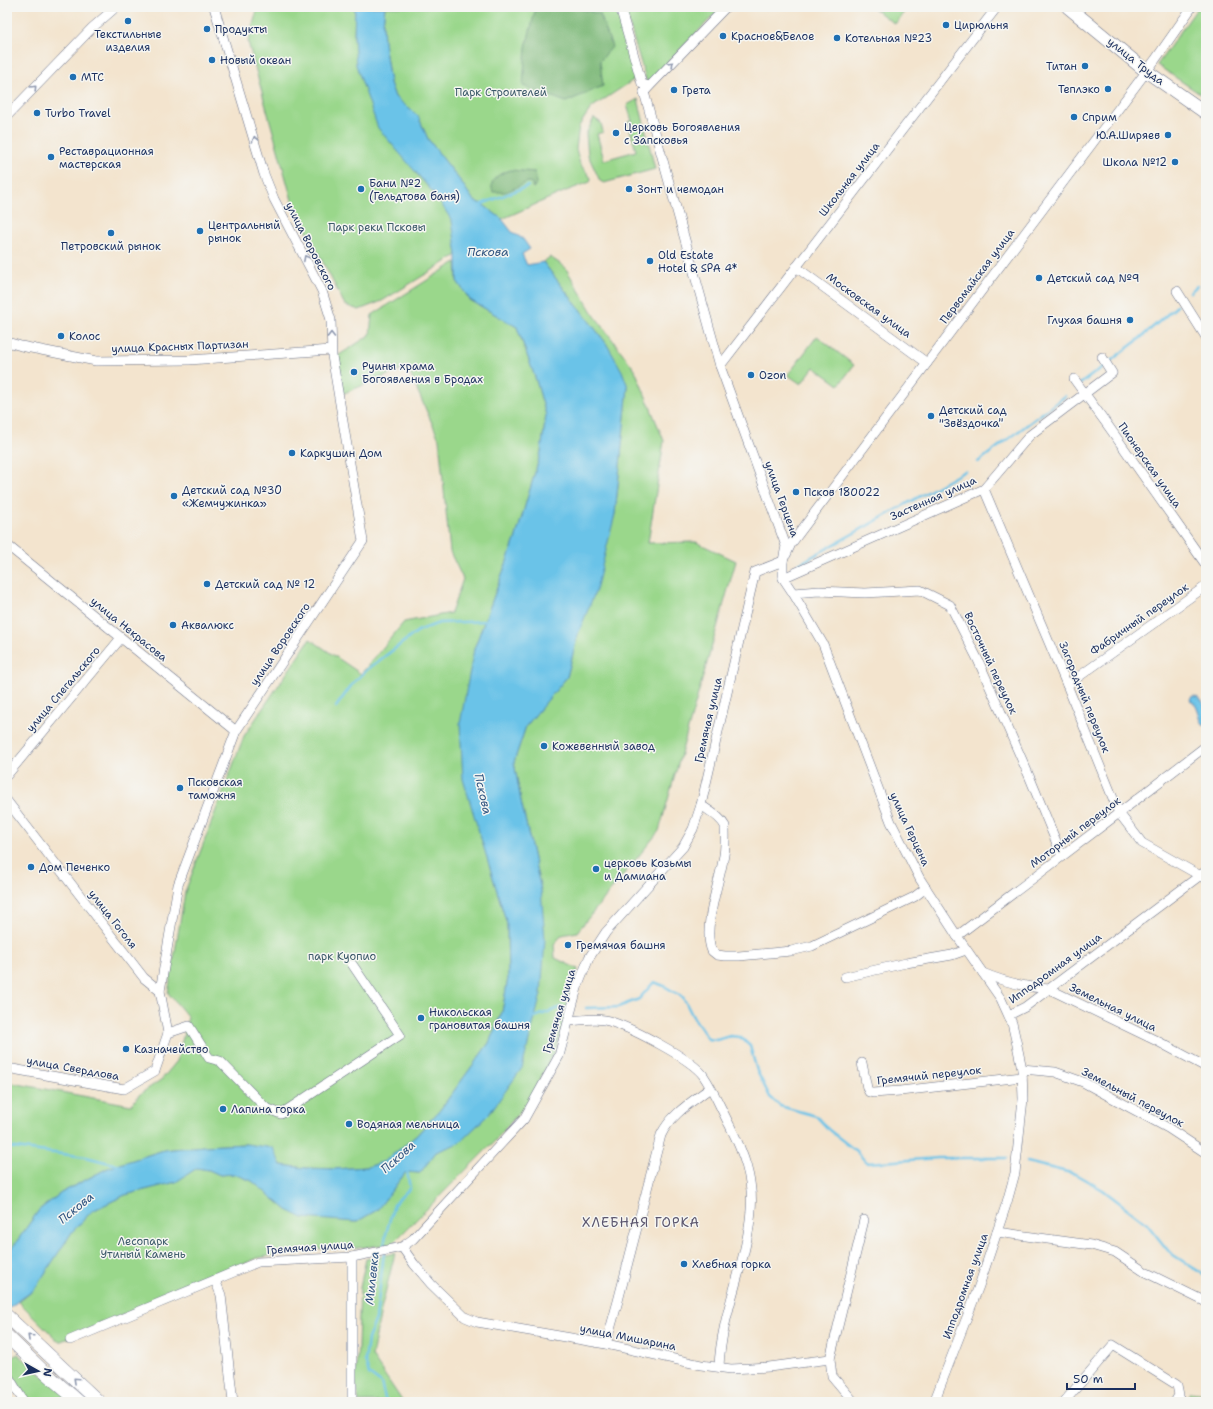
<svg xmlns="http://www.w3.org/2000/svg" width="1213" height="1409" font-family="'Shantell Sans',sans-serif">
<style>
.green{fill:#9ad78b;stroke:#5a8374}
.forest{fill:#7bb877;stroke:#4b746a}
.water{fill:#6bc3e8;stroke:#4379a3}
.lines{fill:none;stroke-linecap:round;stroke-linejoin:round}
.stream{stroke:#6bc3e8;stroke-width:2.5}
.street-casing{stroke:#676e85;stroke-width:10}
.secondary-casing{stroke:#676e85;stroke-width:14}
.street{stroke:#fff;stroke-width:9}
.secondary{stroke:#fff;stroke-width:13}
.oneway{stroke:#8d97ae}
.poi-dot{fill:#1f6fb2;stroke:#f6f6f2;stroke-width:1.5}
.labels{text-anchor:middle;stroke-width:3;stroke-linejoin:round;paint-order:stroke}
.poi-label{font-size:11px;fill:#1b2f5e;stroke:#f6f6f2;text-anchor:start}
.street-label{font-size:11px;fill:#1b2f5e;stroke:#f6f6f2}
.park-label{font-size:11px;fill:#3b5969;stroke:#f6f6f2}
.water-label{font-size:12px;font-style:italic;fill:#2f5480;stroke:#f6f6f2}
.quarter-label{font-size:13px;letter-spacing:1px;fill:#5b566e;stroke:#f6f6f2}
</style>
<rect width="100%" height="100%" fill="#f6f6f2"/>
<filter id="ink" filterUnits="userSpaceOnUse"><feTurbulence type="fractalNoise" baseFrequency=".025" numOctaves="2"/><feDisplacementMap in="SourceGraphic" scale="8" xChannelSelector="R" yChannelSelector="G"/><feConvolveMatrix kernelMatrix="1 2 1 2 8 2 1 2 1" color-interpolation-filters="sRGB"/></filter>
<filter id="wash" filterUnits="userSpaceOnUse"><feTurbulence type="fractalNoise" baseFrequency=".012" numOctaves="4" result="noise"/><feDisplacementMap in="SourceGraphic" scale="16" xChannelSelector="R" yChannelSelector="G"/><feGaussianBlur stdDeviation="0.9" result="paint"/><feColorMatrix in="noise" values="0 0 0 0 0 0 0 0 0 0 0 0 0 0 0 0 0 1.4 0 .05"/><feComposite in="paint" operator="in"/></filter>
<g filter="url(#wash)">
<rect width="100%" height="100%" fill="#f3e4ce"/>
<g class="green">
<polygon points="258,7 355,7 354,38 416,173 437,197 453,221 457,255 382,301 359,310 345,305 293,204 248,42"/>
<polygon points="385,7 618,7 638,77 591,108 579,126 576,149 580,164 591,178 590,182 566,191 502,219 482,204 474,201 461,182 428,139 418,116 395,97 390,83 384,42 383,24"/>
<polygon points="624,7 722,7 647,83"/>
<polygon points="872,7 908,7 895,24"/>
<polygon points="1198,7 1206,7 1206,98 1157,65"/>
<polygon points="638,99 655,169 604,183 600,181 588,155 586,134 594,118 601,123 603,132 597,134 604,160 636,151 628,122 632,121 627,105"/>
<polygon points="550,257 565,267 592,312 635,370 664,441 648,543 696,542 736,561 659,831 577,932 562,935 554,944 555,958 578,969 556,1049 528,1102 494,1142 392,1244 358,1248 307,1249 258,1258 59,1342 19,1302 34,1290 72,1232 92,1211 125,1195 175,1182 197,1168 209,1170 220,1175 234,1174 252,1181 287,1210 317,1218 356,1222 377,1210 406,1172 420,1173 436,1152 459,1142 489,1114 541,890 521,801 514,762 526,726 567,677 578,634 615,514 628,387 606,343 543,262"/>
<polygon points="456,262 457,281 470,300 517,327 536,380 546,415 541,452 515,540 474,649 490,867 507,924 508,978 502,1012 489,1043 440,1110 416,1136 385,1161 368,1167 334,1169 305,1168 281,1165 246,1144 204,1146 164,1150 108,1168 61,1193 39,1210 12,1248 7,1253 7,1082 131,1105 140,1094 162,1079 177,1061 188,1017 168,993 185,892 244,736 310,639 361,674 404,622 451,613 463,579 450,552 439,439 407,367 342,394 336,357 370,335 372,315"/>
<polygon points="817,336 854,365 839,385 814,367 801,384 788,375"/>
<polygon points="395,1253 381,1310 372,1356 403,1402 359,1402 355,1379 358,1347 360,1287 366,1259"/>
<polygon points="18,1354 73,1402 30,1402 7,1367 7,1360"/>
<polygon points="1190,1392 1206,1394 1206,1402 1185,1402"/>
</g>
<g class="forest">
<polygon points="536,7 573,7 600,14 612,47 600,61 603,86 566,102 523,86 526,47"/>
<path d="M511,170L535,172L536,183L534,188L532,187V183L528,182L506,192H493C488,179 500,173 511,170Z"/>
</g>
<g class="water">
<polygon points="355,7 385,7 383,24 384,42 390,83 395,97 418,116 428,139 461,182 474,201 482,204 502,219 512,232 523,239 530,249 522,254 527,265 543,262 606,343 622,371 628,387 615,514 596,590 578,634 567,677 526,726 514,762 521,801 541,890 545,939 541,994 522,1068 489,1114 459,1143 436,1152 420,1173 406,1172 377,1210 356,1222 303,1218 287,1210 252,1181 234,1174 220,1175 209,1170 197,1168 176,1182 125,1195 92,1211 72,1232 34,1290 7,1309 7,1253 12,1248 39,1210 61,1193 108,1168 164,1150 204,1146 246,1144 273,1148 281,1165 305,1168 334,1169 368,1167 385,1161 416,1136 440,1110 489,1043 502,1012 508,978 507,924 463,779 460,724 474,649 515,540 541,452 546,415 536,380 517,327 470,300 457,281 457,255 452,221 437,197 378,128 356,65 354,38"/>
<path d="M1194,696C1208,701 1206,713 1206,726L1203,725C1198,716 1199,705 1190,700L1191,697Z"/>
</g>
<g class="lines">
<g class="stream">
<polyline points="482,204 528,186"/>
<polyline points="1190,292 1197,286"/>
<polyline points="1108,363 1138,340 1177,306"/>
<polyline points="1080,384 1104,366"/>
<polyline points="978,462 1065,396"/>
<polyline points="799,564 965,471"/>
<polyline points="336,707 353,683 368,669 418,631 439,623 487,621"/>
<polyline points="586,1008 618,1007 639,999 654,982 664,986 683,997 692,1015 708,1039 717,1040 730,1036 740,1037 750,1046 757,1071 770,1097 780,1106 816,1116 829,1130 856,1151 867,1163 938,1158 1007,1158"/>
<polyline points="532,1018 562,1007"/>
<polyline points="7,1147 86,1157 121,1166"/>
<polyline points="1027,1162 1075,1174 1103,1190 1146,1223 1170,1253 1206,1276"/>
<polyline points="384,1247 386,1234 394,1204 410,1188 407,1171"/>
<polyline points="384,1252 376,1319 368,1339 365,1361 369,1374 381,1383 386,1402"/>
</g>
</g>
</g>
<g filter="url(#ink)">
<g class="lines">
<defs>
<g id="street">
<polyline points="620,7 642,84 649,86 645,91"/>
<polyline points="644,92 720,366 786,546 783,561 783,578 793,593 823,644 891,822 920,879 957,936 1001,999 1012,1023 1017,1045 1022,1069 1023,1099 1015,1173 1007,1202 979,1286 934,1402"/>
<polyline points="644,92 726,7"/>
<polyline points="7,116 92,28 116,7"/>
<polyline points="796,267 927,363"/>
<polyline points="1177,291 1206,337"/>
<polyline points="7,342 21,346 96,361 189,360 331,350"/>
<polyline points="720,366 997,7"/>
<polyline points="1074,379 1109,427 1206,565"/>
<polyline points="984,489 1067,685 1119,813 1142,843 1206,879"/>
<polyline points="7,545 236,731"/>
<polyline points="786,555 791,544 1155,60 1192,7"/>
<polyline points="783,578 984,489 1030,435 1112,373 1102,357"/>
<polyline points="793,593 819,591 865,593 920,590 950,605 978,660 1030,778 1062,856"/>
<polyline points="1067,685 1206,586"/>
<polyline points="7,775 121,638"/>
<polyline points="7,801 144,978 160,991"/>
<path d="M701,805C709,811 720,816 725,826C725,837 726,849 723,860C719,884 702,929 712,951L717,955L725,956H739L791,951L812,946L914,897L926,888"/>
<polyline points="957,936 1119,813 1206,746"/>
<path d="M983,973C1004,982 1026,987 1049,989L1159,1042L1206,1067"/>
<polyline points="845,977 906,963 952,955 966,950"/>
<polyline points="1009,1015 1025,1007 1206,871"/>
<path d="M569,1021C583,1020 599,1017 612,1022C633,1029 690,1058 703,1075C714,1091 721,1109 730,1126C743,1152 754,1180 751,1210C747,1264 721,1313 719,1367"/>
<polyline points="168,1033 189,1026 209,1058 220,1061 266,1108 281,1114 400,1035 352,964"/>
<polyline points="862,1063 867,1088 869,1092 873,1093 900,1091 1022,1077"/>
<polyline points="7,1068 124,1089 155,1071 168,1033 160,991 178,885 236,731 363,541 332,356 331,320 322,291 274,199 264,174 214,7"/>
<polyline points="1022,1069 1055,1072 1083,1082 1168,1128 1206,1153"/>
<polyline points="997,1232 1091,1245 1115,1252 1145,1272 1206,1302"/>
<polyline points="402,1247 414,1264 431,1284 465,1317 477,1322 606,1344 701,1365 731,1369 769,1367 830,1359 832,1376 854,1402"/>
<polyline points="215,1280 221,1295 233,1402"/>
<polyline points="70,1340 258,1262 352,1257 402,1247 413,1239 524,1119 559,1056 577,988 589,958 606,932 683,847 693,829 701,805 755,572 783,561"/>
<path d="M606,1344L618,1301L661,1135C671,1114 692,1102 710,1088"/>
<polyline points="830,1359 864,1220"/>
<polyline points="7,1374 24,1402"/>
<polyline points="352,1402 352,1257"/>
<polyline points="1064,1402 1113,1345 1177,1385 1179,1395 1175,1402"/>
</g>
<g id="secondary">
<polyline points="1068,7 1146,71 1206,113"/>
<polyline points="7,1316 99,1402"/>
<polyline points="7,1336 41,1369 79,1402"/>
</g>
</defs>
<use href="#street" class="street-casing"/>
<use href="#secondary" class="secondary-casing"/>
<use href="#street" class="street"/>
<use href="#secondary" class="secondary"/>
</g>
<defs><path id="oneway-chevron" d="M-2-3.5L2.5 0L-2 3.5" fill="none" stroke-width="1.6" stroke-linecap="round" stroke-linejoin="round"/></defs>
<g class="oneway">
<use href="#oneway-chevron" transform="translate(671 64) rotate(-46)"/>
<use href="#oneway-chevron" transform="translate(34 88) rotate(-46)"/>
<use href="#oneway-chevron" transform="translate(255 139) rotate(-106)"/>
<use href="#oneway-chevron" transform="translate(306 258) rotate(-118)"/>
<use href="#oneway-chevron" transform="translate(331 335) rotate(-90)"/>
<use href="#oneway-chevron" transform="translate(30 1337) rotate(-137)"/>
<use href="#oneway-chevron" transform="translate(76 1380) rotate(-137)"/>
</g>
</g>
<g class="poi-dot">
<circle cx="128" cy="21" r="4"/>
<circle cx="946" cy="25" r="4"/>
<circle cx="207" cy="29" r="4"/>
<circle cx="723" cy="36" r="4"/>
<circle cx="837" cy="38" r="4"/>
<circle cx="212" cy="60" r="4"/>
<circle cx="1085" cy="66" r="4"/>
<circle cx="73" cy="77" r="4"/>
<circle cx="1108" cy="89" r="4"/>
<circle cx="674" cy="90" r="4"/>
<circle cx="37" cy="113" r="4"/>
<circle cx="1074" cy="117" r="4"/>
<circle cx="616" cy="133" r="4"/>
<circle cx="1168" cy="135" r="4"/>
<circle cx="51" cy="157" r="4"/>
<circle cx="1175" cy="162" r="4"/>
<circle cx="361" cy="189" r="4"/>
<circle cx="629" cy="189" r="4"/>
<circle cx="200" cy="231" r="4"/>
<circle cx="111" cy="233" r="4"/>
<circle cx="650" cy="261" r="4"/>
<circle cx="1039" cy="278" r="4"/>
<circle cx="1130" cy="320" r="4"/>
<circle cx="61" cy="336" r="4"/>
<circle cx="354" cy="372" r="4"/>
<circle cx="751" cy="375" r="4"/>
<circle cx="931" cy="416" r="4"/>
<circle cx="292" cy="453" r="4"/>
<circle cx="796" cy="492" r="4"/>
<circle cx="174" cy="496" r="4"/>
<circle cx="207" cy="584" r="4"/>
<circle cx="173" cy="625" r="4"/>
<circle cx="544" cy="746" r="4"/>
<circle cx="180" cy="788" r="4"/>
<circle cx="31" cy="867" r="4"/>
<circle cx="596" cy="869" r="4"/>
<circle cx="568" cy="945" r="4"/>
<circle cx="421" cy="1018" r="4"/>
<circle cx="126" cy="1049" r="4"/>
<circle cx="223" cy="1109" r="4"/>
<circle cx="349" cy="1124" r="4"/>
<circle cx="684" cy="1264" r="4"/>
</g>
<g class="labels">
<g class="poi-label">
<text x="954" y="29">Цирюльня</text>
<text x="215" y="33">Продукты</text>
<text x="128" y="38" text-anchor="middle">Текстильные<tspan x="128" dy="13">изделия</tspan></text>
<text x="731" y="40">Красное&amp;Белое</text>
<text x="845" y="42">Котельная №23</text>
<text x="220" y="64">Новый океан</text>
<text x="1077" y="70" text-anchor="end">Титан</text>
<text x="81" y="81">МТС</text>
<text x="1100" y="93" text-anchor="end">Теплэко</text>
<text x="682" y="94">Грета</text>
<text x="45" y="117">Turbo Travel</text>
<text x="1082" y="121">Сприм</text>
<text x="624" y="131">Церковь Богоявления<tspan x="624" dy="13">с Запсковья</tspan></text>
<text x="1160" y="139" text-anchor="end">Ю.А.Ширяев</text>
<text x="59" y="155">Реставрационная<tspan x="59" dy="13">мастерская</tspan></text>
<text x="1167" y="166" text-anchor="end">Школа №12</text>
<text x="369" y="187">Бани №2<tspan x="369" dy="13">(Гельдтова баня)</tspan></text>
<text x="637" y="193">Зонт и чемодан</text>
<text x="208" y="229">Центральный<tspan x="208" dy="13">рынок</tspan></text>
<text x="111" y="250" text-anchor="middle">Петровский рынок</text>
<text x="658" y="259">Old Estate<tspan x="658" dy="13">Hotel &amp; SPA 4*</tspan></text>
<text x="1047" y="282">Детский сад №9</text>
<text x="1122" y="324" text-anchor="end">Глухая башня</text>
<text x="69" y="340">Колос</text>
<text x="362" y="370">Руины храма<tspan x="362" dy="13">Богоявления в Бродах</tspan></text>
<text x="759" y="379">Ozon</text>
<text x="939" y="414">Детский сад<tspan x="939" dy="13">"Звёздочка"</tspan></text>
<text x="300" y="457">Каркушин Дом</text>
<text x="182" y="494">Детский сад №30<tspan x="182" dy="13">«Жемчужинка»</tspan></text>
<text x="804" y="496">Псков 180022</text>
<text x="215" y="588">Детский сад № 12</text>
<text x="181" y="629">Аквалюкс</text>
<text x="552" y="750">Кожевенный завод</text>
<text x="188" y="786">Псковская<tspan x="188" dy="13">таможня</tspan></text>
<text x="604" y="867">церковь Козьмы<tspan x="604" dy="13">и Дамиана</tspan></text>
<text x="39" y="871">Дом Печенко</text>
<text x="576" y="949">Гремячая башня</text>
<text x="429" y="1016">Никольская<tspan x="429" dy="13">грановитая башня</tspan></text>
<text x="134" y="1053">Казначейство</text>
<text x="231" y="1113">Лапина горка</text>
<text x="357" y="1128">Водяная мельница</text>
<text x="692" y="1268">Хлебная горка</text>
</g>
<g class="street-label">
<text transform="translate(1136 61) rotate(38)" y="4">улица Труда</text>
<text transform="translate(849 179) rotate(-52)" y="4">Школьная улица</text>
<text transform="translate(311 246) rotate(63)" y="4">улица Воровского</text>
<text transform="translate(977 276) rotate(-53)" y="4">Первомайская улица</text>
<text transform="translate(869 305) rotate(36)" y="4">Московская улица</text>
<text transform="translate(180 346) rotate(-2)" y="4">улица Красных Партизан</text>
<text transform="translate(1150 465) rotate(55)" y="4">Пионерская улица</text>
<text transform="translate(933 498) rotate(-24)" y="4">Застенная улица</text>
<text transform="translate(782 499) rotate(70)" y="4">улица Герцена</text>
<text transform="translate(1139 619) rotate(-35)" y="4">Фабричный переулок</text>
<text transform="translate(129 629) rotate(39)" y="4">улица Некрасова</text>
<text transform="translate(280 644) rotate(-56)" y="4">улица Воровского</text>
<text transform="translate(991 663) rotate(65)" y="4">Восточный переулок</text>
<text transform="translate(63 689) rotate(-50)" y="4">улица Спегальского</text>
<text transform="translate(1085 697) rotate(68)" y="4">Загородный переулок</text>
<text transform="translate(708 720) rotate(-77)" y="4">Гремячая улица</text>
<text transform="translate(910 829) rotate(65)" y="4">улица Герцена</text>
<text transform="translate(1075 832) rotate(-37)" y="4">Моторный переулок</text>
<text transform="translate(113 919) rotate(52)" y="4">улица Гоголя</text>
<text transform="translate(1055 968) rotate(-36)" y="4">Ипподромная улица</text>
<text transform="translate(1113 1007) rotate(26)" y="4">Земельная улица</text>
<text transform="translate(559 1011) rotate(-73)" y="4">Гремячая улица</text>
<text transform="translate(73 1068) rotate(10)" y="4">улица Свердлова</text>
<text transform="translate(929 1075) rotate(-6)" y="4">Гремячий переулок</text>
<text transform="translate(1133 1097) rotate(28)" y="4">Земельный переулок</text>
<text transform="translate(310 1247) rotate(-4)" y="4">Гремячая улица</text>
<text transform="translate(965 1286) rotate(-70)" y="4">Ипподромная улица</text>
<text transform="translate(628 1337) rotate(11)" y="4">улица Мишарина</text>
</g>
<g class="park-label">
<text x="501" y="96">Парк Строителей</text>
<text x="377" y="231">Парк реки Псковы</text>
<text x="342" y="960">парк Куопио</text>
<text x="143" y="1245">Лесопарк<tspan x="143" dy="13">Утиный Камень</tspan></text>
</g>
<g class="water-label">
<text x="488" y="256">Пскова</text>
<text transform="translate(483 794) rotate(77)" y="4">Пскова</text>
<text transform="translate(398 1157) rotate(-42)" y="4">Пскова</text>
<text transform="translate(76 1208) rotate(-39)" y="4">Пскова</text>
<text transform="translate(372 1278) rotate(-84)" y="4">Милевка</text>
</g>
<g class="quarter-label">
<text x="641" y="1227">ХЛЕБНАЯ ГОРКА</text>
</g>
</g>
<rect width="1213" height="1409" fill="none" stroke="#f6f6f2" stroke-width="24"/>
<g transform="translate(38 1371) rotate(98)" stroke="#f6f6f2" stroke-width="3" paint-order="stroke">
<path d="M0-3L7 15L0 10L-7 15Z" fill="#1b2f5e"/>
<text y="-6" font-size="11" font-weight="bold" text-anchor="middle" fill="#1b2f5e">N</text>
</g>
<path d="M1067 1383v6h68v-6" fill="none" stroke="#1b2f5e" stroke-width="2"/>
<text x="1073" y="1383" font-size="12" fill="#1b2f5e" stroke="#f6f6f2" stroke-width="3" paint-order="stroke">50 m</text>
</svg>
